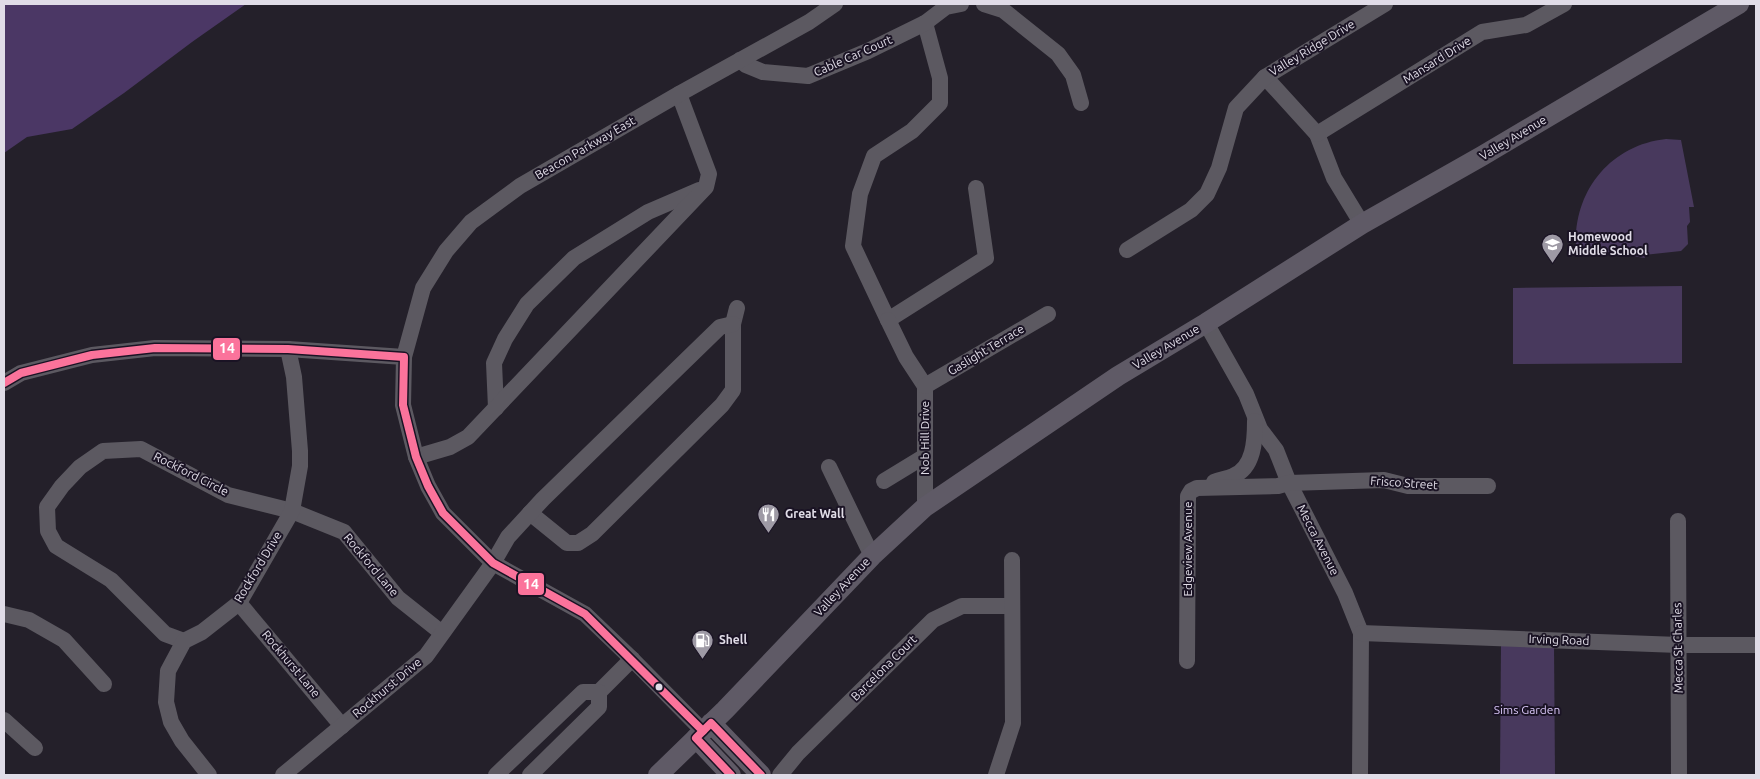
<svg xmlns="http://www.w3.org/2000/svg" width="1760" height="779" font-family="Ubuntu,sans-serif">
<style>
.green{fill:#48395d}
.forest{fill:#4b3765}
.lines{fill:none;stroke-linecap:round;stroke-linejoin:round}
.minor{stroke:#5c5961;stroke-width:16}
.major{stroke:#5f5a66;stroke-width:20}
.bus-1-casing{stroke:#1a1324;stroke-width:11}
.bus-1{stroke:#fb739b;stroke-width:8}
.bus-dot{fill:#e0dce7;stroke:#1a1324;stroke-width:2}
.labels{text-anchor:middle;stroke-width:4;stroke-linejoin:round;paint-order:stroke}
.street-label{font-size:12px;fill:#e0dce7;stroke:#1a1324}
.poi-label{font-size:12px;font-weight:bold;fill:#e0dce7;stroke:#1a1324;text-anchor:start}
.park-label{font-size:12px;fill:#dac7f8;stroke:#1a1324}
.line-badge{stroke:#1a1324;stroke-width:2}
.badge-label{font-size:14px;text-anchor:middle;font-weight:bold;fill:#fff}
</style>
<rect width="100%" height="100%" fill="#24202a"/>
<g class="green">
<path d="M1666,139L1681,140L1694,207H1689L1690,222L1687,226L1688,244L1681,251L1644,255L1645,258L1576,247C1573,192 1610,145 1666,139Z"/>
<polygon points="1682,286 1682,363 1513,364 1513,288"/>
<polygon points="1501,643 1554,644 1555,775 1500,775"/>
</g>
<polygon class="forest" points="4,4 246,4 192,42 124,93 72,129 27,137 4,153"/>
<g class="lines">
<g class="minor">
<polyline points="984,4 1003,10 1058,54 1073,75 1081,103"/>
<polyline points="925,23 940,78 940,103 912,131 874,156 860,194 853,246 888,320 986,258 976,188"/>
<polyline points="740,60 746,65 763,72 808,76 868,51 925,23 946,7 961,4"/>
<polyline points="1265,77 1317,134 1334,178 1362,224"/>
<polyline points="1317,134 1482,32 1526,25 1564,4"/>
<polyline points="1127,250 1191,210 1207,194 1219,168 1236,108 1265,77 1385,4"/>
<polyline points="888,320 906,357 925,386 925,507"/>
<polyline points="1206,323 1246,394 1260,429 1276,450 1289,483 1345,593 1361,633 1360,775"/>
<polyline points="4,383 21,373 92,355 155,348 288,349 404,357"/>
<polyline points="925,386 1048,314"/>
<polyline points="496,408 494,363 505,339 527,304 574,258 648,212 699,190"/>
<polyline points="416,457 450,447 468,437 706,187 709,174 679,94"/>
<polyline points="829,467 872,556"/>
<polyline points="884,481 925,456"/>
<path d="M1214,482C1220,479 1226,479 1233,476C1254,468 1255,440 1255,421"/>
<polyline points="530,513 567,543 578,543 592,534 722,405 733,390 733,324 737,308"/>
<polyline points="1678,521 1679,775"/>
<polyline points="239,603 342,726"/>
<polyline points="4,614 29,620 64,640 104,684"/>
<polyline points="1361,633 1679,645 1756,645"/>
<polyline points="184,641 165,634 111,580 56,546 48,531 47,507 62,486 80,467 103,451 141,449 228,495 292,511 344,532 398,598 442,633"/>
<polyline points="1187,661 1188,496 1191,491 1197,488 1278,486 1289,483 1384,480 1408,486 1488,486"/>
<polyline points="599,692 632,659"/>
<polyline points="4,720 35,748"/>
<polyline points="703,731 632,659 585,614 493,563 443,513 428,486 416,457 403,405 404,357 423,288 446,251 471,222 520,186 679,94 809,22 835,4"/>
<polyline points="209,775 182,741 171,722 166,702 168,671 184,641 202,632 239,603 292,511 300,466 300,451 294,377 288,349"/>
<polyline points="283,775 426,656 493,563 508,537 543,499 720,327 733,324"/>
<polyline points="496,775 583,692 599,692 599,707 530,775"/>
<polyline points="780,775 798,753 933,620 962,606 1011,606"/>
<polyline points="996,775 1013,723 1012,560"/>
</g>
<g class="major">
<polyline points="711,723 761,775"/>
<polyline points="696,738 731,775"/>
<polyline points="658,775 725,710 872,556 925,507 1118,376 1206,323 1362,224 1482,156 1739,4"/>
</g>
<defs>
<g id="bus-1">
<polyline points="4,383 21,373 92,355 155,348 288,349 404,357 403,405 416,457 428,486 443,513 493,563 585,614 703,731"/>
<polyline points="731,775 696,738 711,723 761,775"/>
</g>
</defs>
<use href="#bus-1" class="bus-1-casing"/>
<use href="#bus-1" class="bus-1"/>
</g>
<defs>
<symbol id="school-pin" viewBox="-11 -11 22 30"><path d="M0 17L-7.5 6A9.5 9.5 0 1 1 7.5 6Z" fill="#9e9aa5" stroke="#1a1324"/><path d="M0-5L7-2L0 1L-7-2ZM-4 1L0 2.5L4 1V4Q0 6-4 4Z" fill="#fff"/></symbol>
<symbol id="restaurant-pin" viewBox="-11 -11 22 30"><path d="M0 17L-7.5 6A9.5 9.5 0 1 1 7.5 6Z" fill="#9e9aa5" stroke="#1a1324"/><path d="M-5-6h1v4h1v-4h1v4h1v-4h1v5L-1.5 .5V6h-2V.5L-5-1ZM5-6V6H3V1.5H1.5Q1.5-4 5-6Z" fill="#fff"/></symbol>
<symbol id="fuel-pin" viewBox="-11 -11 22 30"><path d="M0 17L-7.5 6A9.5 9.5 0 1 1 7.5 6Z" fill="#9e9aa5" stroke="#1a1324"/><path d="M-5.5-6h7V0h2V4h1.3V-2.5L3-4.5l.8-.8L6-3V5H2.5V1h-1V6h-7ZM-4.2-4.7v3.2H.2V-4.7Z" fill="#fff"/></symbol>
</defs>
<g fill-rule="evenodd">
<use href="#school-pin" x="1540" y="232" width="25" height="34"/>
<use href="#restaurant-pin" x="756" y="502" width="25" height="34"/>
<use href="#fuel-pin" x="690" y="628" width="25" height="34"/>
</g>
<circle class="bus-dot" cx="659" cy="687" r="4.5"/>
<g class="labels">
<g class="street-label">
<text transform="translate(1312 48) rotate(-31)" y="4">Valley Ridge Drive</text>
<text transform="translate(853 56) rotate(-24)" y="4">Cable Car Court</text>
<text transform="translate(1437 60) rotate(-32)" y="4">Mansard Drive</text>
<text transform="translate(1513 138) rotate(-31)" y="4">Valley Avenue</text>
<text transform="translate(585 148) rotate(-30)" y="4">Beacon Parkway East</text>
<text transform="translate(1166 347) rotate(-31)" y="4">Valley Avenue</text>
<text transform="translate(986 350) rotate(-31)" y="4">Gaslight Terrace</text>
<text transform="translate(925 438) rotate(-90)" y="4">Nob Hill Drive</text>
<text transform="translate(191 474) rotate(27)" y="4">Rockford Circle</text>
<text transform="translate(1404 483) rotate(4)" y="4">Frisco Street</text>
<text transform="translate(1318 540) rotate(63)" y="4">Mecca Avenue</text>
<text transform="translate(1188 549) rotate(-90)" y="4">Edgeview Avenue</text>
<text transform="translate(371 565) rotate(50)" y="4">Rockford Lane</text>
<text transform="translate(258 567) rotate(-59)" y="4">Rockford Drive</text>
<text transform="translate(842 587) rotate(-47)" y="4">Valley Avenue</text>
<text transform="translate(1559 640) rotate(2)" y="4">Irving Road</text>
<text transform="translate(1678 648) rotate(-91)" y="4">Mecca St Charles</text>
<text transform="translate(291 664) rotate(50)" y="4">Rockhurst Lane</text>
<text transform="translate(884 668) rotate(-45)" y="4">Barcelona Court</text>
<text transform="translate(387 688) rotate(-40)" y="4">Rockhurst Drive</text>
</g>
<g class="poi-label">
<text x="1568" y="241">Homewood<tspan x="1568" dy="14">Middle School</tspan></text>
<text x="785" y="518">Great Wall</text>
<text x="719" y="644">Shell</text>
</g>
<g class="park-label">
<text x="1527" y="714">Sims Garden</text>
</g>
</g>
<g class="line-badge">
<rect x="212" y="337" width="29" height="24" rx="5" fill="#fb739b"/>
<rect x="517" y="572" width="28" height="24" rx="5" fill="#fb739b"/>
</g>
<g class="badge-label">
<text x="227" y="353">14</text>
<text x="531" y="589">14</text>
</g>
<rect width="1760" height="779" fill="none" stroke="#e0dce7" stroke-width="10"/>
</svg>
